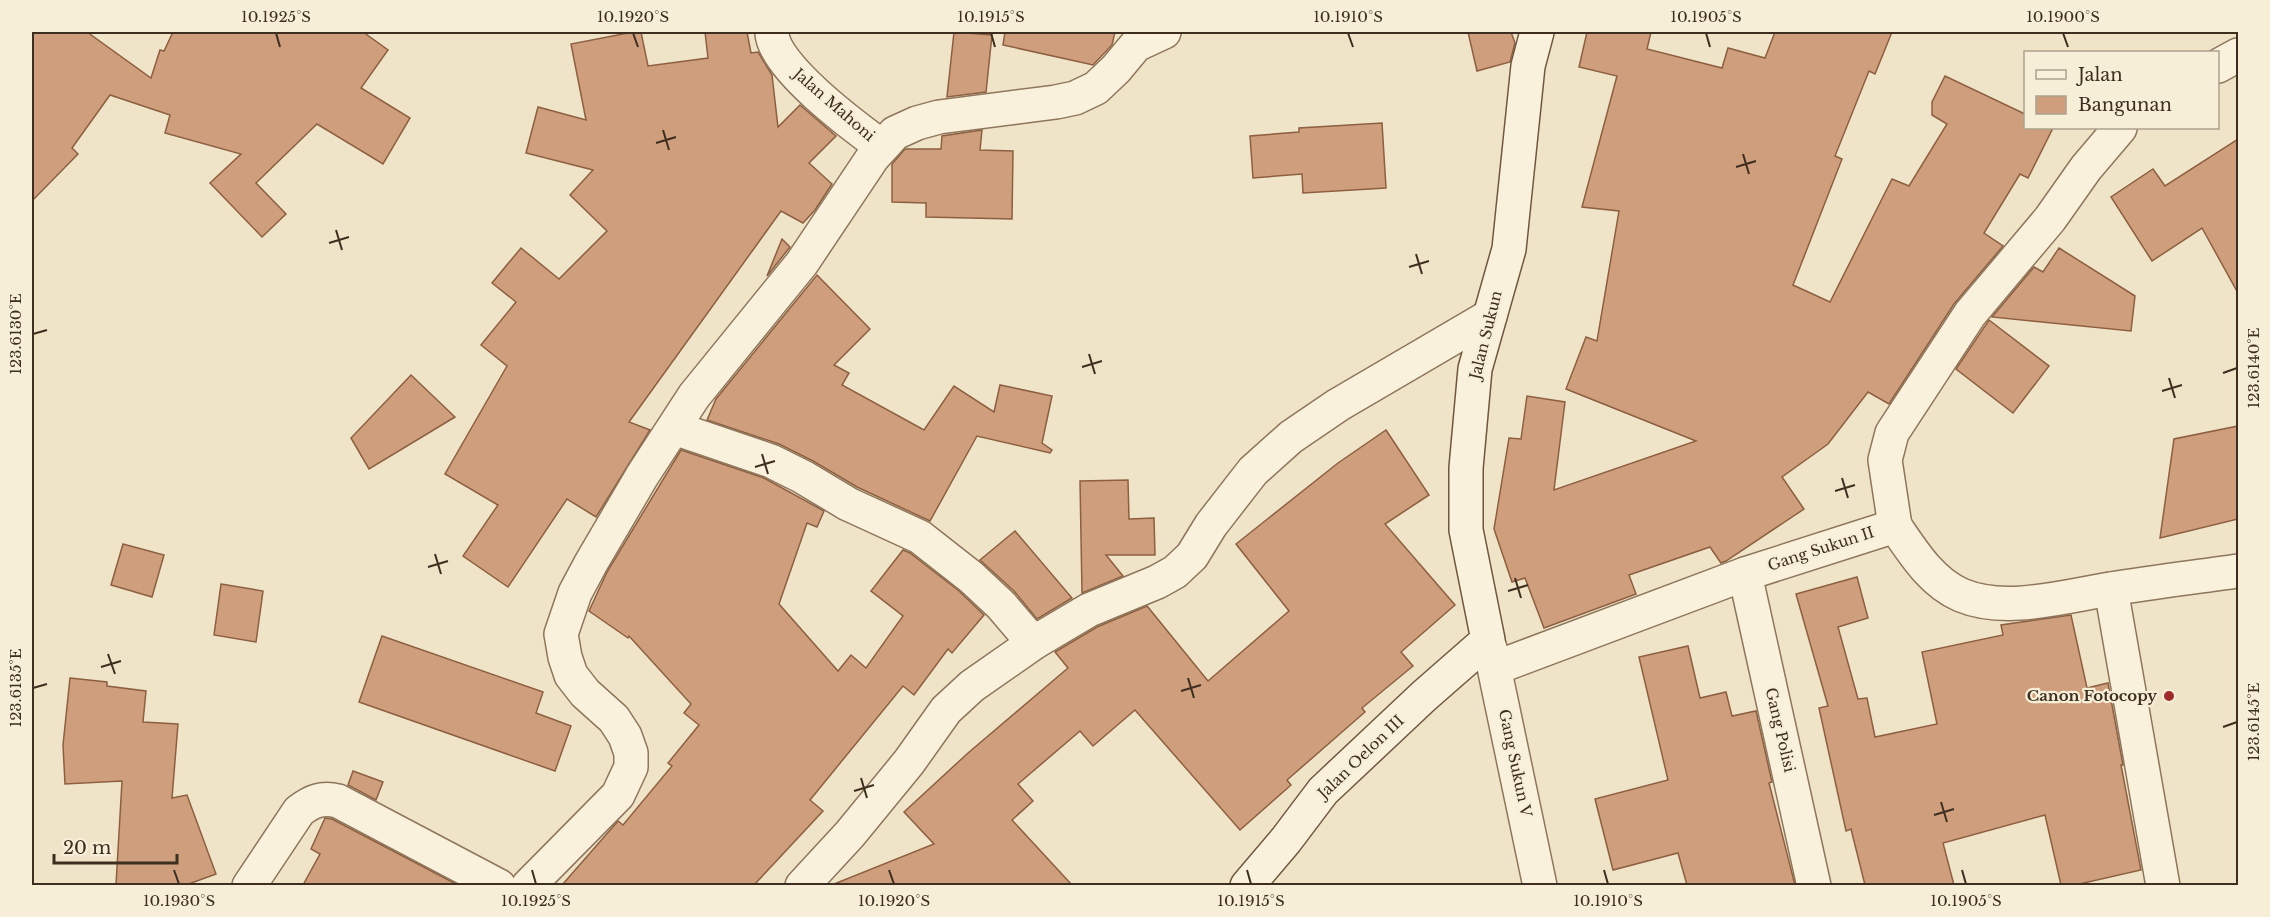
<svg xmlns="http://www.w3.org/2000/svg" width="2270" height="917" font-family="'Libre Baskerville',serif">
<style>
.building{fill:#cf9f7d;stroke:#8d5f41;stroke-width:1.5}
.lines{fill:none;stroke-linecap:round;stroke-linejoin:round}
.street-casing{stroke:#8d765c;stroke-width:36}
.secondary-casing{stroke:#6f573f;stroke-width:36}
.street{stroke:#faf1dc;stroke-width:33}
.secondary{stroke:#faf1dc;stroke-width:33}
.ticks{fill:none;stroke:#3d2e20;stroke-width:2}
.poi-dot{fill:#9e2a2b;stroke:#f7eed8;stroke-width:2}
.labels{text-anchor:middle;stroke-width:4.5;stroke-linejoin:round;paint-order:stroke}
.street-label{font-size:15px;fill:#3d2e20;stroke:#f7eed8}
.poi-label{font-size:15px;font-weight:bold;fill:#3d2e20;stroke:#f7eed8;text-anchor:end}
.neatline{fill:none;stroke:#3d2e20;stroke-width:2}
.ticks-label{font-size:15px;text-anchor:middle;fill:#3d2e20}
</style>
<rect width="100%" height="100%" fill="#f0e4c8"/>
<g class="building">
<polygon points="32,32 87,32 151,78 160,50 164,51 173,32 363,32 388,50 361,88 410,118 383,164 317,124 256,183 286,214 262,237 210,183 241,154 165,133 170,115 110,95 72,148 78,154 32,201"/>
<polygon points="633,32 641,32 648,66 708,58 705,32 747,32 751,53 758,52 772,75 778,127 800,105 836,136 809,163 832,184 815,210 803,223 781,211 629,422 650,430 596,517 567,499 508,587 463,556 498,505 445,474 507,366 481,345 516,302 492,283 521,248 559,279 607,231 570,195 593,170 526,153 538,107 586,120 571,44"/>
<polygon points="954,32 992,35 986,92 947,97"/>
<polygon points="1005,32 1115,32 1112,45 1093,65 1003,45"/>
<polygon points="1468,32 1511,32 1515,43 1510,62 1477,71"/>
<polygon points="1587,32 1651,32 1647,49 1722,68 1728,48 1765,58 1775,32 1892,32 1875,74 1869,71 1835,156 1842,159 1793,285 1830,302 1892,179 1909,186 1947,124 1932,115 1932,102 1945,76 2025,114 2025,128 2053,128 2028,178 2020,174 1984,233 2003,246 1954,304 1889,404 1868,392 1828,444 1782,477 1804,509 1726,561 1721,563 1710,547 1629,575 1636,594 1544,628 1525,578 1512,582 1494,529 1509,438 1521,439 1527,396 1565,402 1554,490 1696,441 1566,389 1586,337 1597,341 1619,211 1582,207 1617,76 1579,67"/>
<polygon points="1382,123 1386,188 1303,193 1302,174 1253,178 1250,136 1299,132 1299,128"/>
<polygon points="982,130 980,150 1013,151 1012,219 926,217 926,203 892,202 892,164 905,149 941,149 942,136"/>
<polygon points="2238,139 2238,293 2202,228 2152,261 2111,197 2153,169 2165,186"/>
<polygon points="782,239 790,247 767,276"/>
<polygon points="2059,248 2135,296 2131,331 1992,317 2034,267 2043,272"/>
<polygon points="817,275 870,329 834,365 849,373 842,385 924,430 954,386 994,412 1000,385 1052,396 1042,443 1052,450 1050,453 977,436 930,521 857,487 813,461 779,444 707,420 716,399"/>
<polygon points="1989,320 2049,366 2013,413 1956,369"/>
<polygon points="411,375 455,417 369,469 351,438"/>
<polygon points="2238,426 2238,519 2160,538 2174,439"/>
<polygon points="1386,430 1429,495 1385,524 1455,605 1401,652 1413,666 1362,708 1365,712 1287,780 1291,785 1240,830 1135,710 1093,746 1080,731 1018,784 1033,801 1012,820 1072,885 834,885 834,884 934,844 904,812 968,753 1068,668 1055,652 1097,627 1147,606 1208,681 1289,611 1236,544 1338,463"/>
<polygon points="681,450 764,478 824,511 817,527 807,523 779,604 838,671 851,655 866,668 903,616 871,591 903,550 910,553 959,591 984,615 952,653 948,649 914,695 903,686 810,800 823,811 754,885 562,885 618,821 623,825 672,766 668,763 699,725 684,713 691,704 629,636 628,638 589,611 607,572"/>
<polygon points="1128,480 1129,519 1154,518 1155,555 1106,555 1123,576 1082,593 1080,481"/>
<polygon points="1015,531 1072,598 1037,619 1014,591 980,560"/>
<polygon points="123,544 164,555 152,597 111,585"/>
<polygon points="1857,577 1868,618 1838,627 1858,699 1867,698 1875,737 1937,724 1922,652 2003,635 2001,625 2071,615 2087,688 2108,683 2123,765 2121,765 2141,870 2075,885 2061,885 2045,815 1943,843 1954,885 1865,885 1851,829 1846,831 1819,708 1828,706 1796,594"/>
<polygon points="221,584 263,591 256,642 214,635"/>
<polygon points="382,636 543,692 536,713 571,726 555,771 359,702"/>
<polygon points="1688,646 1700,698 1726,692 1732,716 1756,711 1772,782 1769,783 1795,885 1687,885 1678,853 1613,870 1595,799 1668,780 1639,657"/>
<polygon points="70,678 107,682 107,686 146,691 143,722 178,724 172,798 187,795 216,874 186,885 116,885 122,781 65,784 63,745"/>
<polygon points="353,771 383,782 376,800 348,785"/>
<polygon points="325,818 332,819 458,885 303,885 320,854 311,849"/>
</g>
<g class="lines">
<defs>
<g id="street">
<path d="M772,32C771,65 855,127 881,146"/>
<polyline points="2218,66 2238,55"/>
<polyline points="674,428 771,461 803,477 848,504 920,537 971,577 1001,605 1024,632 1035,642"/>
<polyline points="1895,526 1885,460 1892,433 1970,314 2050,219 2086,168 2120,128"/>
<polyline points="1745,574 1814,886"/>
<polyline points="2111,589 2163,886"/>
<polyline points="1490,648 1540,886"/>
<path d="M1495,668L1745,574L1895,526C1913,552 1931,582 1961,595C2006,614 2065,596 2111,589C2153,582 2196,577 2238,571"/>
<path d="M249,886L299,811C312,801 322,797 338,801L499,886"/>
<polyline points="528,886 618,795 631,767 631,753 625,736 614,719 585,693 571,675 565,657 561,634 575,593 591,563 642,476 694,396 802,263 873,157 895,133 917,123 939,117 1056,102 1075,98 1096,88 1116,69 1136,45 1164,32"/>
<polyline points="802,886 850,834 909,762 946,710 972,686 1035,642 1089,610 1157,582 1175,572 1192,556 1211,525 1253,471 1291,437 1338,405 1490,316"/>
</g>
<polyline id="secondary" points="1247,886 1286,840 1323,791 1424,696 1488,640 1466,530 1466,468 1475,369 1509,249 1528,66 1537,32"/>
</defs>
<use href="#street" class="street-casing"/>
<use href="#secondary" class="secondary-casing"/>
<use href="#street" class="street"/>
<use href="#secondary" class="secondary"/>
</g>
<path class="ticks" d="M276,33L280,47M633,33L638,47M991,33L995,47M1348,33L1353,47M1706,33L1710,47M2063,33L2068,47M663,130L669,150M656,143L676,137M1743,154L1749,174M1736,167L1756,161M336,230L342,250M329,243L349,237M1416,254L1422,274M1409,267L1429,261M33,334L47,330M1089,354L1095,374M1082,367L1102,361M2223,373L2237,368M2169,378L2175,398M2162,391L2182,385M762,454L768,474M755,467L775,461M1842,478L1848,498M1835,491L1855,485M435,554L441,574M428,567L448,561M1515,578L1521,598M1508,591L1528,585M108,654L115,674M101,667L121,661M1188,678L1194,698M33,688L47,684M1181,691L1201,685M2223,727L2237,722M861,778L867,798M854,791L874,785M1941,802L1947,822M1934,815L1954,809M174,870L179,884M532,870L536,884M889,870L894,884M1247,870L1251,884M1604,870L1608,884M1962,870L1966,884"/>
<circle class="poi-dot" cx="2169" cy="696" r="6"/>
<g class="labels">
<g class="street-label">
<text transform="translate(834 105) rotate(41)" y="5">Jalan Mahoni</text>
<text transform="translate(1486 335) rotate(-76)" y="5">Jalan Sukun</text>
<text transform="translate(1821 549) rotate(-18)" y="5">Gang Sukun II</text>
<text transform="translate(1780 730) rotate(77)" y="5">Gang Polisi</text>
<text transform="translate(1361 757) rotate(-44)" y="5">Jalan Oelon III</text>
<text transform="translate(1515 763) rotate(78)" y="5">Gang Sukun V</text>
</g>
<g class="poi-label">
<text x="2157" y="701">Canon Fotocopy</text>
</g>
</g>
<rect width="2270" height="917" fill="none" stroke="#f7eed8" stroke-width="66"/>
<rect x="2024" y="51" width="195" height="78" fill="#f7eed8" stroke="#ada18e" stroke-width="1.5"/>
<rect x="2036" y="70" width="30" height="9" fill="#faf1dc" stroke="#ada18e" stroke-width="1.5"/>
<text x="2078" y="81" font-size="18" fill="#3d2e20">Jalan</text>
<rect x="2036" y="96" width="30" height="18" fill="#cf9f7d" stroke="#ada18e" stroke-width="1.5"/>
<text x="2078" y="111" font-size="18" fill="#3d2e20">Bangunan</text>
<path d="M54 854v9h123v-9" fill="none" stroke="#3d2e20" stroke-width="3"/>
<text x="63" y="854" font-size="18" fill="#3d2e20" stroke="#f7eed8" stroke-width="4.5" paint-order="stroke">20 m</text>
<rect x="33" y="33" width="2204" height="851" class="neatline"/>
<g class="ticks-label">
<text x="276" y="22">10.1925°S</text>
<text x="633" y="22">10.1920°S</text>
<text x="991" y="22">10.1915°S</text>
<text x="1348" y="22">10.1910°S</text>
<text x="1706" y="22">10.1905°S</text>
<text x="2063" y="22">10.1900°S</text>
<text transform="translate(16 334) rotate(-90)" y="5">123.6130°E</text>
<text transform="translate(2254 368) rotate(-90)" y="5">123.6140°E</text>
<text transform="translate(16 688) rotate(-90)" y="5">123.6135°E</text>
<text transform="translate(2254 722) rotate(-90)" y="5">123.6145°E</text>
<text x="179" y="906">10.1930°S</text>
<text x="536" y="906">10.1925°S</text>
<text x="894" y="906">10.1920°S</text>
<text x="1251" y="906">10.1915°S</text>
<text x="1608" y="906">10.1910°S</text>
<text x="1966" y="906">10.1905°S</text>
</g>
</svg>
